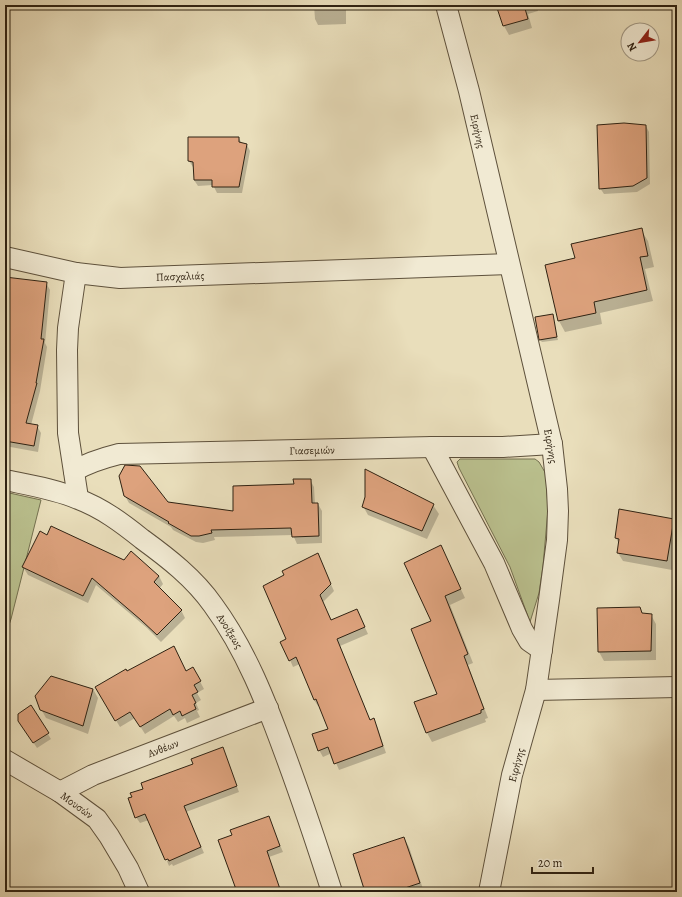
<svg xmlns="http://www.w3.org/2000/svg" width="682" height="897" font-family="Alegreya,serif">
<style>
.green{fill:#bac08e;stroke:#747150}
.shadow{fill:#0003}
.building{fill:#dda27d;stroke:#2f2212}
.lines{fill:none;stroke-linecap:round;stroke-linejoin:round}
.street-casing{stroke:#5e513c;stroke-width:22}
.street{stroke:#f1ead3;stroke-width:20}
.labels{text-anchor:middle;stroke-width:4;stroke-linejoin:round;paint-order:stroke}
.street-label{font-size:11px;fill:#2f2212;stroke:#f1ead3}
</style>
<rect width="100%" height="100%" fill="#e9debb"/>
<filter id="stains"><feTurbulence type="fractalNoise" baseFrequency=".005" numOctaves="4"/><feColorMatrix values="0 0 0 0 .2 0 0 0 0 .09 0 0 0 0 .02 0 0 0 .5 -.17"/></filter>
<radialGradient id="worn" r=".72"><stop offset=".6" stop-color="#630" stop-opacity="0"/><stop offset="1" stop-color="#630" stop-opacity=".3"/></radialGradient>
<g class="green">
<polygon points="460,459 535,459 539,462 546,474 548,509 543,566 539,593 530,622 510,567 459,468 457,462"/>
<polygon points="5,492 41,500 11,619 5,637"/>
</g>
<g class="shadow">
<polygon points="314,5 346,5 346,24 318,25 315,19"/>
<polygon points="497,5 537,5 538,11 528,14 532,28 509,35 504,26"/>
<polygon points="669,5 677,5 677,9 671,10"/>
<polygon points="646,126 649,132 650,184 637,192 604,194 600,188"/>
<polygon points="239,138 242,144 247,145 250,151 242,193 217,193 213,185 198,186 194,180 194,167 193,167 189,161"/>
<polygon points="641,230 648,241 654,267 645,269 653,301 600,313 602,324 565,332 559,321 576,259"/>
<polygon points="5,278 46,283 50,290 45,343 47,347 40,391 31,425 37,426 41,433 38,452 5,446"/>
<polygon points="552,315 558,340 542,342 540,340"/>
<polygon points="310,480 314,487 315,504 318,504 322,511 322,543 297,544 293,535 214,537 215,540 203,543 196,542 173,530 171,527 129,503 125,496 234,512 295,485"/>
<polygon points="433,505 439,514 427,539 368,515 363,506"/>
<polygon points="620,511 673,520 677,526 677,538 672,570 623,561 618,553 619,544 616,538"/>
<polygon points="441,547 465,598 450,605 473,663 468,665 488,718 485,719 486,722 432,742 427,733 416,703 438,694 432,621"/>
<polygon points="317,554 334,591 323,602 332,621 357,610 368,634 340,646 370,721 373,720 377,726 386,753 339,770 332,753 323,757 319,750 330,729 320,705 318,706 314,700 300,664 293,667 290,660 287,640 285,575"/>
<polygon points="23,567 159,576 163,584 159,589 181,610 185,618 161,642 147,628 96,585 88,603 28,575"/>
<polygon points="598,609 651,615 656,624 656,660 604,661 599,652"/>
<polygon points="193,668 204,689 197,693 201,700 196,703 199,710 197,711 200,717 187,723 185,718 178,722 174,716 145,734 135,718 120,727 96,687 127,673 186,672"/>
<polygon points="93,689 98,698 88,734 46,718 41,709"/>
<polygon points="31,707 51,739 37,748 23,727"/>
<polygon points="225,754 239,792 186,812 204,853 173,866 172,864 169,866 167,861 173,858 149,820 140,823 136,817"/>
<polygon points="268,817 283,852 269,857 281,892 236,892 235,889 237,889 233,835"/>
<polygon points="404,838 409,847 424,892 367,892"/>
</g>
<g class="building">
<polygon points="496,5 524,5 528,19 503,26"/>
<polygon points="624,123 646,125 647,178 633,186 599,189 597,125"/>
<polygon points="188,137 239,137 239,142 247,144 239,187 212,187 212,180 194,180 193,162 188,161"/>
<polygon points="642,228 648,256 640,257 647,290 594,302 596,313 558,321 545,265 575,258 571,244"/>
<polygon points="5,277 47,282 41,339 44,339 36,383 37,383 26,423 38,425 34,446 5,441"/>
<polygon points="553,314 557,337 539,340 535,317"/>
<polygon points="125,465 140,466 168,502 233,511 233,486 294,484 293,479 311,479 312,503 318,503 319,536 292,537 291,528 211,530 212,533 199,536 191,536 168,523 169,522 124,496 119,476"/>
<polygon points="365,469 434,504 422,531 362,507 365,497"/>
<polygon points="619,509 674,519 667,561 617,553 619,539 615,538"/>
<polygon points="51,526 124,560 131,551 159,576 154,582 182,610 157,635 141,620 92,578 83,596 22,567 40,531 47,535"/>
<polygon points="441,545 461,589 445,596 468,654 464,656 484,709 481,710 481,713 426,733 414,702 437,694 411,629 431,621 404,563"/>
<polygon points="318,553 331,584 320,595 331,620 357,609 365,627 337,639 370,720 374,718 383,746 334,764 328,747 318,751 312,734 328,729 316,699 314,700 296,657 289,661 280,642 286,639 263,586 284,575 282,571"/>
<polygon points="640,607 642,613 652,614 651,651 598,652 597,608"/>
<polygon points="174,646 186,671 193,667 201,681 194,685 198,692 192,695 196,703 194,704 196,709 182,716 180,711 173,715 170,709 140,727 130,712 115,721 95,687 126,669 127,671"/>
<polygon points="51,676 93,689 83,726 40,710 35,696"/>
<polygon points="31,705 49,733 33,743 18,721 18,714"/>
<polygon points="223,747 237,786 184,806 201,847 169,861 168,859 165,860 145,814 135,818 128,798 132,797 130,793 143,789 141,783 193,764 191,759"/>
<polygon points="269,816 280,846 267,851 281,892 237,892 218,840 232,835 230,830"/>
<polygon points="404,837 420,883 393,892 365,892 353,854"/>
</g>
<g class="lines">
<defs>
<g id="street">
<polyline points="446,5 469,91 552,444 557,489 558,511 557,540 549,600 536,690 512,775 489,892"/>
<polyline points="5,257 76,273"/>
<polyline points="432,447 494,563 522,629 529,641 542,650"/>
<path d="M74,471C89,462 103,458 119,454L432,447H503L552,444"/>
<path d="M5,480C29,485 55,489 78,499C102,508 122,523 142,539C168,558 194,578 213,605C246,650 266,702 285,754C302,800 317,845 332,892"/>
<polyline points="78,498 68,433 67,350 68,328 76,273 120,278 509,264"/>
<polyline points="536,690 677,687"/>
<polyline points="5,760 60,792 97,819 109,836 128,868 139,892"/>
<polyline points="60,792 93,775 268,708"/>
</g>
</defs>
<use href="#street" class="street-casing"/>
<use href="#street" class="street"/>
</g>
<g class="labels">
<g class="street-label">
<text transform="translate(478 131) rotate(77)" y="4">Ειρήνης</text>
<text transform="translate(180 276) rotate(-2)" y="4">Πασχαλιάς</text>
<text transform="translate(551 446) rotate(80)" y="4">Ειρήνης</text>
<text transform="translate(312 450) rotate(-1)" y="4">Γιασεμιών</text>
<text transform="translate(230 631) rotate(58)" y="4">Ανοίξεως</text>
<text transform="translate(163 748) rotate(-21)" y="4">Ανθέων</text>
<text transform="translate(516 765) rotate(-75)" y="4">Ειρήνης</text>
<text transform="translate(77 805) rotate(36)" y="4">Μουσών</text>
</g>
</g>
<rect width="682" height="897" fill="none" stroke="#e9debb" stroke-width="20"/>
<rect x="6" y="6" width="670" height="885" fill="none" stroke="#2f2212" stroke-width="2"/>
<rect x="10" y="10" width="662" height="877" fill="none" stroke="#2f2212"/>
<g transform="translate(640 42) rotate(239)"><circle r="19" fill="#f1ead3" stroke="#a39a86"/>
<path d="M0-3L7 15L0 10L-7 15Z" fill="#8f2418"/>
<text y="-6" font-size="11" font-weight="bold" text-anchor="middle" fill="#2f2212">N</text>
</g>
<path d="M532 867v6h61v-6" fill="none" stroke="#2f2212" stroke-width="2"/>
<text x="538" y="867" font-size="12" fill="#2f2212" stroke="#f1ead3" stroke-width="3" paint-order="stroke">20 m</text>
<rect width="100%" height="100%" filter="url(#stains)"/>
<rect width="100%" height="100%" fill="url(#worn)"/>
</svg>
